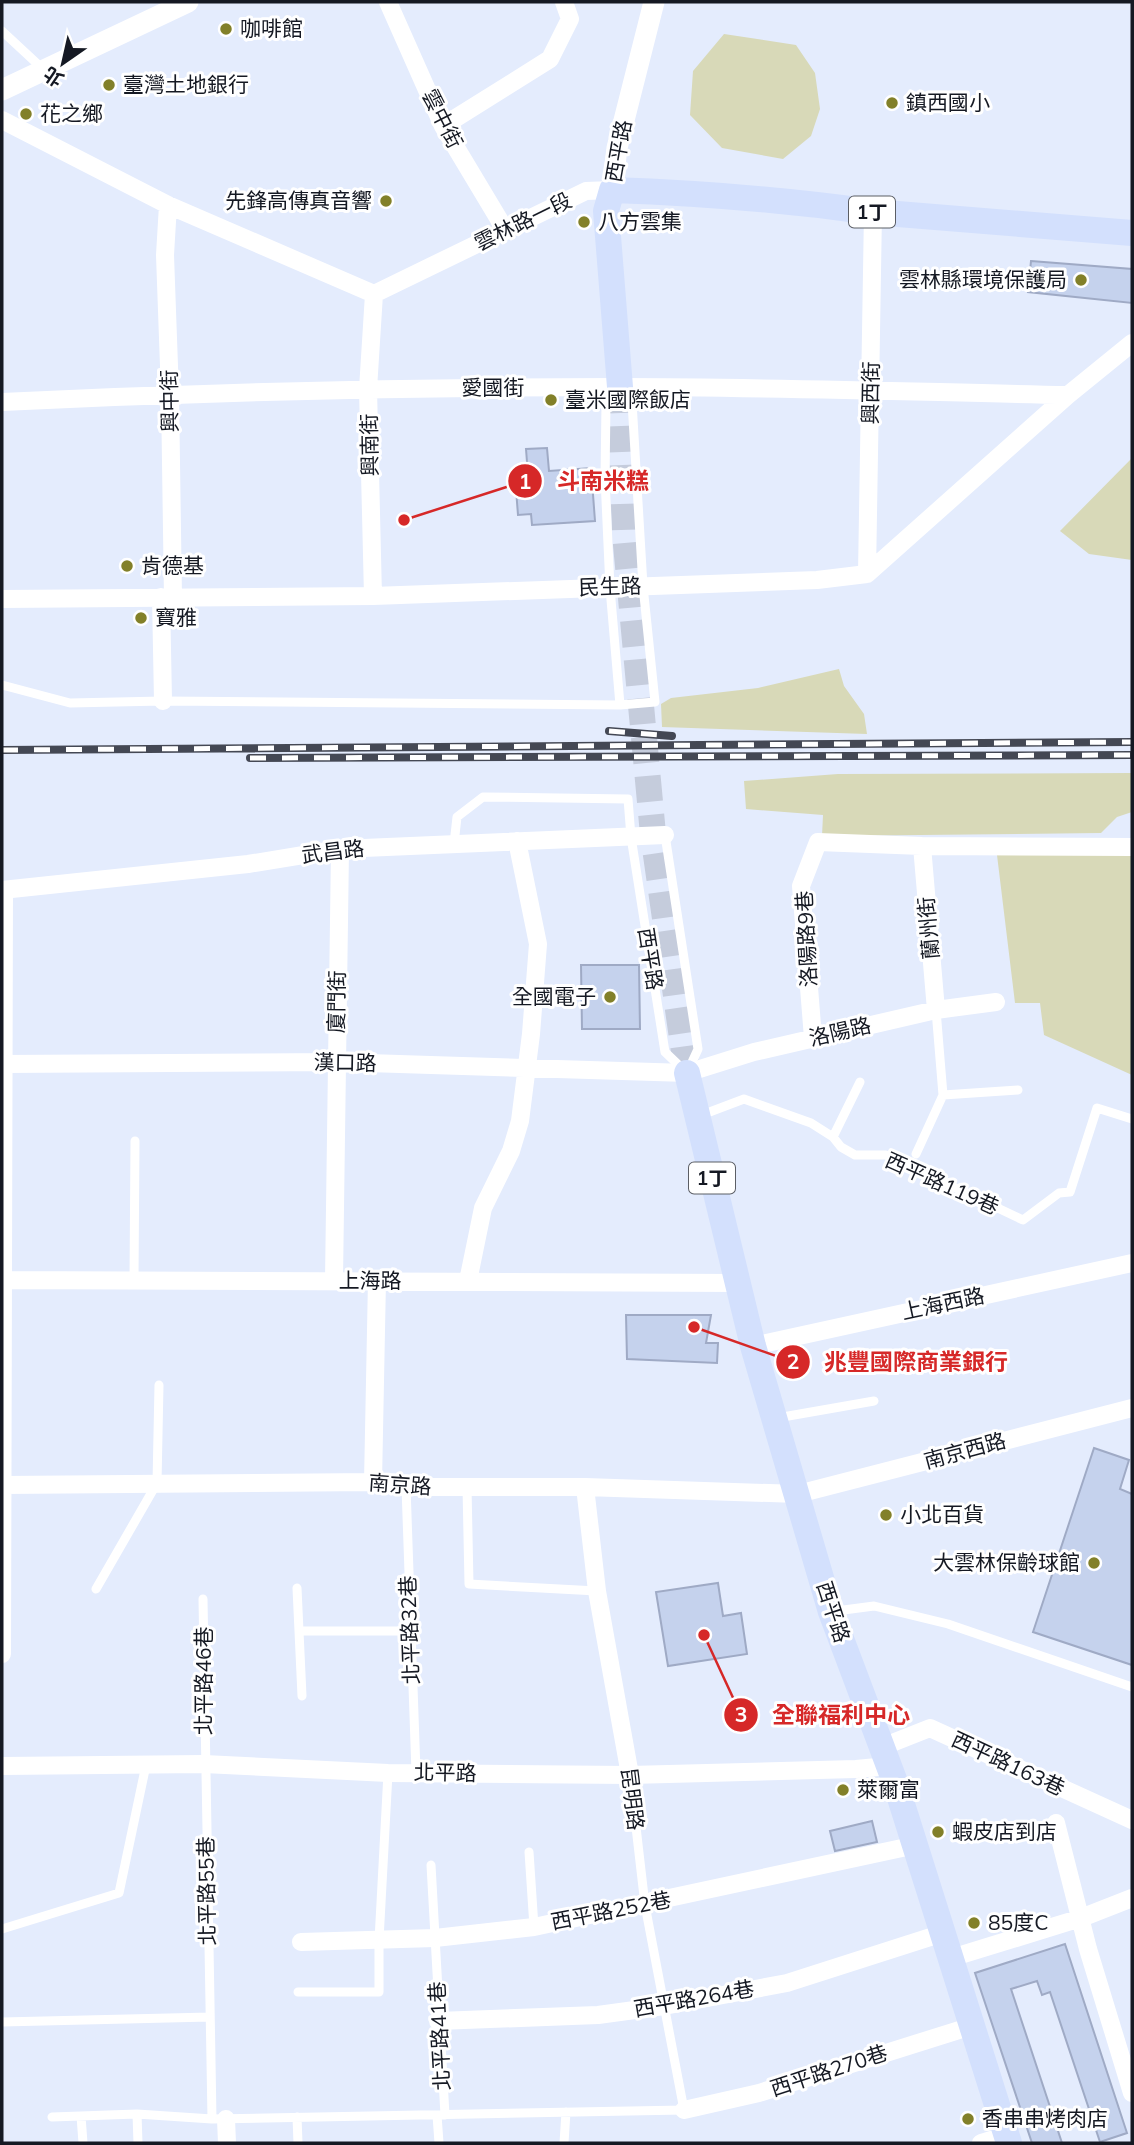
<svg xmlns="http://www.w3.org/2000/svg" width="1134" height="2145" viewBox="0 0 1134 2145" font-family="Mulish,'Noto Sans TC',sans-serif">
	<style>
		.green { fill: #d8d9b8 }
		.building { fill: #c5d2ed; stroke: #9faac5; stroke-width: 2 }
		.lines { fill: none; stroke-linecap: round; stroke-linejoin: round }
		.primary-tunnel { stroke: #c5ccdc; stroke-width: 26; stroke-dasharray: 26 13; stroke-linecap: butt }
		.service { stroke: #fff; stroke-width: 9 }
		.minor { stroke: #fff; stroke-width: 18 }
		.tertiary { stroke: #fff; stroke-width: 21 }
		.primary { stroke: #d3e0fd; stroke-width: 26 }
		.rail-casing { stroke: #444854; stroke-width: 8 }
		.rail { stroke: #fff; stroke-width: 5; stroke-dasharray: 16; stroke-linecap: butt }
		.poi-dot { fill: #828029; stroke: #fff; stroke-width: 2.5 }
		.labels { text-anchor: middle; stroke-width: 6; stroke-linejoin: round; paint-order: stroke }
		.shield { fill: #fff; stroke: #5b5e65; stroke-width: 2 }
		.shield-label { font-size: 19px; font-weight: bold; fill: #151923 }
		.poi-label { font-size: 21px; fill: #151923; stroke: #fff; text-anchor: start }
		.street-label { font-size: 21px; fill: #151923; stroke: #fff }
		.leader { fill: none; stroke: #d62828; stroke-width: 2.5 }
		.callout-dot { fill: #d62828; stroke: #fff; stroke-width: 2.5 }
		.mark-label { font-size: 21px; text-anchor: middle; font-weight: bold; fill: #fff }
		.callout-label { font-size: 23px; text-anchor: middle; font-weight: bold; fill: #d62828; stroke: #fff; stroke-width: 6; stroke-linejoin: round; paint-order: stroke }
	</style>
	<rect width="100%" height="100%" fill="#e4ecfd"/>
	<path class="green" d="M 724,34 L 796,45 L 815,73 L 820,109 L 811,136 L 783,159 L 722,148 L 690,115 L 693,71 Z
		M 1132,458 L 1132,560 L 1089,554 L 1060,531 Z
		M 839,669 L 844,686 L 864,714 L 867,734 L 662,727 L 661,704 L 671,698 L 758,688 Z
		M 1132,773 L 1132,812 L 1117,817 L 1101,833 L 822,836 L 823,815 L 746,809 L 744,781 L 838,774 Z
		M 997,855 L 1132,855 L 1132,1075 L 1044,1035 L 1040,1003 L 1015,1003 Z"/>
	<path class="building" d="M 1031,261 L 1132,269 L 1132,303 L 1028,292 Z
		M 547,448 L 549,471 L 591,468 L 595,521 L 532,525 L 531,514 L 518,515 L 515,476 L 528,475 L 526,449 Z
		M 581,965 L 639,965 L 640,1029 L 582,1029 Z
		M 626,1315 L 711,1315 L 706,1343 L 718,1343 L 717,1363 L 627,1359 Z
		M 1094,1448 L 1129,1460 L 1120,1489 L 1132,1494 L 1132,1665 L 1033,1632 Z
		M 718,1583 L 723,1616 L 741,1613 L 747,1654 L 668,1666 L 656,1592 Z
		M 872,1821 L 877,1842 L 835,1851 L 830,1831 Z
		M 1065,1944 L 1127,2133 L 1100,2142 L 1050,1992 L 1042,1995 L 1037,1981 L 1011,1989 L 1062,2143 L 1032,2143 L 975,1973 Z"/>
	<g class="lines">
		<path class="primary-tunnel" d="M 620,387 L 625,534 L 653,834 L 687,1073"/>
		<path class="service" d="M 2,31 L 44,70
			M 2,685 L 70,703 L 163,701 L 620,705 L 655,702 L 643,586 L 632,402 L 620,387 L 606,404 L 605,478 L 610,588 L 620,705
			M 454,844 L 457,817 L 483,797 L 628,799 L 631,837 L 665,1052 L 687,1073 L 698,1049 L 665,835
			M 943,1095 L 1018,1090
			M 699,1116 L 744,1099 L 811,1123 L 833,1137 L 841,1147 L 855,1155 L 886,1155 L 1023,1220 L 1059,1193 L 1070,1192 L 1097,1108 L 1132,1119
			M 833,1137 L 860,1082
			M 916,1154 L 943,1095 L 936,1010
			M 134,1280 L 135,1141
			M 777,1418 L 874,1401
			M 406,1487 L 416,1772
			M 467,1487 L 469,1584 L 597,1591
			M 297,1588 L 302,1696
			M 96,1589 L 157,1483 L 159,1385
			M 203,1599 L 212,2119
			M 836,1611 L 874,1606 L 948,1624 L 1132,1687
			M 300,1631 L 410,1631
			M 529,1852 L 534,1927
			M 431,1865 L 445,2115
			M 2,1929 L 119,1893 L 146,1765
			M 298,1992 L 379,1992 L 379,1940 L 388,1773
			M 2,2022 L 210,2017
			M 437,2115 L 439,2143
			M 81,2116 L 83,2143
			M 52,2117 L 137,2114
			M 297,2117 L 298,2143
			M 138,2143 L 137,2114 L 212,2119 L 684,2110 L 645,1905 L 630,1775
			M 564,2143 L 566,2112"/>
		<path class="minor" d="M 388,2 L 443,126 L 506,231
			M 2,120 L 168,205 L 374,294 L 586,191 L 612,190
			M 443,126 L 550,59 L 570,19 L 564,2
			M 168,205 L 165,255 L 170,394 L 173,598
			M 2,402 C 207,392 412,387 618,387 C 768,387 918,392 1068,395
			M 867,574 L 873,212
			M 373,596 L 368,389 L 374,294
			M 161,597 L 163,701
			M 2,599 L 373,596 L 817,580 L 867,574 L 1068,395 L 1132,343
			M 922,846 L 936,1010
			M 2,890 L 248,864 L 340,849 L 665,835
			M 813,1038 L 801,886 L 818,842 L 922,846 L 1132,847
			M 2,1064 L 336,1062 L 687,1073 L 754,1052 L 936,1010 L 996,1002
			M 2,1280 L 738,1283
			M 334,1280 L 340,849
			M 468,1281 L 483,1208 L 511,1151 L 520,1121 L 531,1034 L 538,944 L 517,841
			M 753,1346 L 1132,1263
			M 373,1482 L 377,1280
			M 2,1485 L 373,1482 L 406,1487 L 585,1487 L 798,1494 L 1132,1408
			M 585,1487 L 597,1591 L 630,1775
			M 2,1654 L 4,890
			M 882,1747 L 930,1728 L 1132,1820
			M 2,1766 L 204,1764 L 388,1773 L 630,1775 L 856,1769 L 888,1766
			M 1056,1823 L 1088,1949 L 1132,2093
			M 301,1942 L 435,1938 L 534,1927 L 916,1845
			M 951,1958 L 1081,1918 L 1132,1898
			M 438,2021 L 598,2015 L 664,2006 L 787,1983 L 943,1933
			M 684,2110 L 759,2093 L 972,2026
			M 226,2119 L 227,2143
			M 981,2143 L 1007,2135"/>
		<path class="tertiary" d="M 2,90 L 188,2
			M 612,190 L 617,148 L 654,2"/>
		<path class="primary" d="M 620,387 L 606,211 L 612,190 C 699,193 787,200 873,212 L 1132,233
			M 687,1073 L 753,1346 L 831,1612 L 895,1782 L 1009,2143"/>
		<defs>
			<path id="rail" d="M 609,731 L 672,736
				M 2,750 L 1132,742
				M 250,758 L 1132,755"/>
		</defs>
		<use href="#rail" class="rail-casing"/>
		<use href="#rail" class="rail"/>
	</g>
	<g class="poi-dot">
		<circle cx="226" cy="29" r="7"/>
		<circle cx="109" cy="85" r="7"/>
		<circle cx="892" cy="103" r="7"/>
		<circle cx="26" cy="114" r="7"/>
		<circle cx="386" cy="201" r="7"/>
		<circle cx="584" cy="222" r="7"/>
		<circle cx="1081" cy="280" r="7"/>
		<circle cx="551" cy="400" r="7"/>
		<circle cx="127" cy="566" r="7"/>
		<circle cx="141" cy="618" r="7"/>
		<circle cx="610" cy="997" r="7"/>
		<circle cx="886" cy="1515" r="7"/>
		<circle cx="1094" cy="1563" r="7"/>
		<circle cx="843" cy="1790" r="7"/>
		<circle cx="938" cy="1832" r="7"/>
		<circle cx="974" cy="1923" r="7"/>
		<circle cx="968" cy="2119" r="7"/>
	</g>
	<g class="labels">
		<g class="shield">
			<rect x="849" y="196.5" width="46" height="31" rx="5"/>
			<rect x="689" y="1162.5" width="46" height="31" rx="5"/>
		</g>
		<g class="shield-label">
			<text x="872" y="219">1丁</text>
			<text x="712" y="1185">1丁</text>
		</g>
		<g class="poi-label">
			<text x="240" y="36">咖啡館</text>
			<text x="123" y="92">臺灣土地銀行</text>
			<text x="906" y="110">鎮西國小</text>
			<text x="40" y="121">花之鄉</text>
			<text x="372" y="208" text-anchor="end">先鋒高傳真音響</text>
			<text x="598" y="229">八方雲集</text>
			<text x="1067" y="287" text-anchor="end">雲林縣環境保護局</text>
			<text x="565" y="407">臺米國際飯店</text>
			<text x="141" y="573">肯德基</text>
			<text x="155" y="625">寶雅</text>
			<text x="596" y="1004" text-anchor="end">全國電子</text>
			<text x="900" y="1522">小北百貨</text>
			<text x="1080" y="1570" text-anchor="end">大雲林保齡球館</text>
			<text x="857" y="1797">萊爾富</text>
			<text x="952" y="1839">蝦皮店到店</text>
			<text x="988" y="1930">85度C</text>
			<text x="982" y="2126">香串串烤肉店</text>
		</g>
		<g class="street-label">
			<text transform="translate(442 119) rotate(63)" y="7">雲中街</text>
			<text transform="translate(619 151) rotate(-80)" y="7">西平路</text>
			<text transform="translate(523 222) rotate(-26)" y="7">雲林路一段</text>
			<text x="493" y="395">愛國街</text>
			<text transform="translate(871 393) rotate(-89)" y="7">興西街</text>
			<text transform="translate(170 401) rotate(-91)" y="7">興中街</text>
			<text transform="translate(370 445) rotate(-91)" y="7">興南街</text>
			<text transform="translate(610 587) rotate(-2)" y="7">民生路</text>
			<text transform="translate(333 852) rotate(-7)" y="7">武昌路</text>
			<text transform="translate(929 928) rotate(-95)" y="7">蘭州街</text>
			<text transform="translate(807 939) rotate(-93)" y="7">洛陽路9巷</text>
			<text transform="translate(650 959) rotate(81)" y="7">西平路</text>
			<text transform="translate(337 1002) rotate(-89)" y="7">廈門街</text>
			<text transform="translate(840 1032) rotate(-13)" y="7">洛陽路</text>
			<text transform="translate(345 1063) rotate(1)" y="7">漢口路</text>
			<text transform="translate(942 1184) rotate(24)" y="7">西平路119巷</text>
			<text x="370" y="1288">上海路</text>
			<text transform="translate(943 1304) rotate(-12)" y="7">上海西路</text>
			<text transform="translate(965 1451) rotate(-15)" y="7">南京西路</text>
			<text transform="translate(400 1485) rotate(4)" y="7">南京路</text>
			<text transform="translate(833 1612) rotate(72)" y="7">西平路</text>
			<text transform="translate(410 1630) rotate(-92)" y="7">北平路32巷</text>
			<text transform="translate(204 1681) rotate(-90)" y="7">北平路46巷</text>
			<text transform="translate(1008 1764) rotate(25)" y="7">西平路163巷</text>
			<text transform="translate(445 1773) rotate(1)" y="7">北平路</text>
			<text transform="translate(632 1799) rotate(83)" y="7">昆明路</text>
			<text transform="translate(207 1891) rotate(-91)" y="7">北平路55巷</text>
			<text transform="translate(611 1911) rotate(-11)" y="7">西平路252巷</text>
			<text transform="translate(694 1999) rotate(-10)" y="7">西平路264巷</text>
			<text transform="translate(440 2036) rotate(-93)" y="7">北平路41巷</text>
			<text transform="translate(829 2071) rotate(-18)" y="7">西平路270巷</text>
		</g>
	</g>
	<path class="leader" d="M404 520L525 481M694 1327L793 1362M704 1635L741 1715"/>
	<g class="callout-dot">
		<circle cx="404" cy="520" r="7"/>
		<circle cx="694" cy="1327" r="7"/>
		<circle cx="704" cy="1635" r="7"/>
		<circle cx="525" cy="481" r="18"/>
		<circle cx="793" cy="1362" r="18"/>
		<circle cx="741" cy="1715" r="18"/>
	</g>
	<g class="mark-label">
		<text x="525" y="489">1</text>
		<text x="793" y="1369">2</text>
		<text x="741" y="1722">3</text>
	</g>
	<g class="callout-label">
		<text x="603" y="489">斗南米糕</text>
		<text x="916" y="1370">兆豐國際商業銀行</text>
		<text x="841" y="1723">全聯福利中心</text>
	</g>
	<rect width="1134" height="2145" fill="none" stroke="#151923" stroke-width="7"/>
	<g transform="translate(63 63) rotate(214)" stroke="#ffffff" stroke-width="5" paint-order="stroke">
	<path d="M0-5L12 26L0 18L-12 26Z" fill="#151923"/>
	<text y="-10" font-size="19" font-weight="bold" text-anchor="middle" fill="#151923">北</text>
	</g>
</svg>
